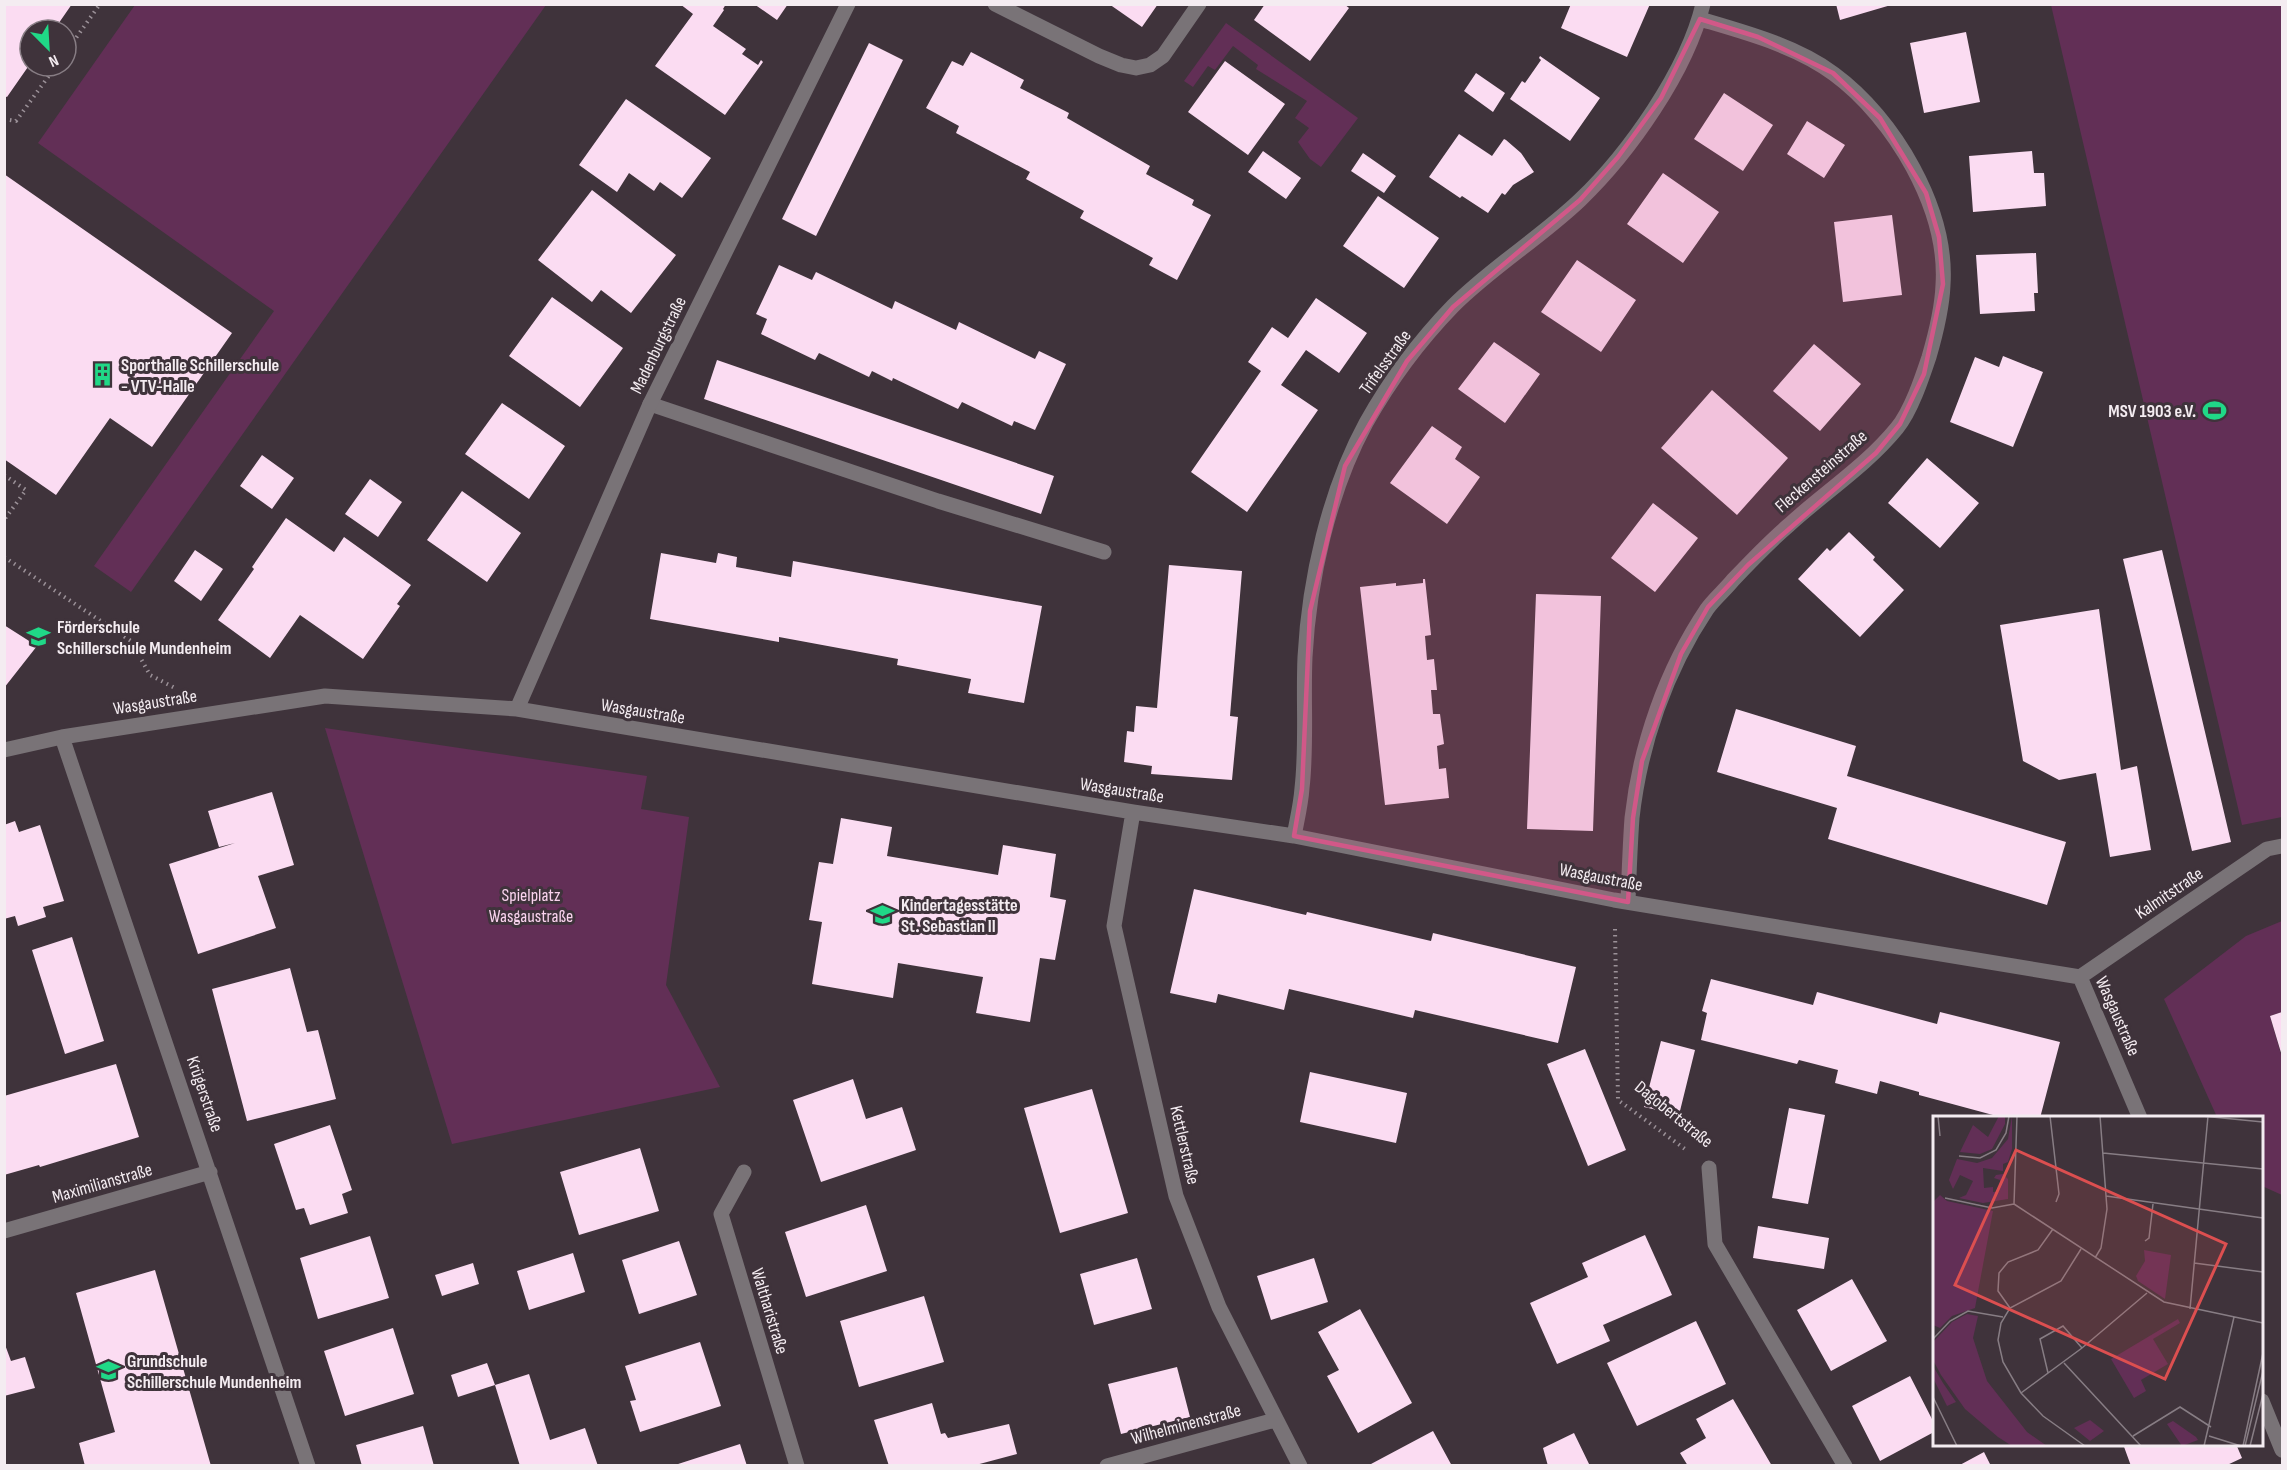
<svg xmlns="http://www.w3.org/2000/svg" width="2287" height="1470" viewBox="0 0 2287 1470" font-family="'Sofia Sans Condensed',sans-serif">
	<style>
		.green { fill: #622f56 }
		.building { fill: #fbdcf2 }
		.lines { fill: none; stroke-linecap: round; stroke-linejoin: round }
		.path { stroke: #9b9198; stroke-width: 4; stroke-dasharray: 1.5 4.5; stroke-linecap: butt }
		.lane { stroke: #797377; stroke-width: 15 }
		.street { stroke: #797377; stroke-width: 15 }
		.marked { fill: #d15888; fill-opacity: 0.2; stroke: #d15888; stroke-width: 4.5; stroke-linejoin: round }
		.labels { text-anchor: middle; stroke-width: 6; stroke-linejoin: round; paint-order: stroke }
		.street-label { font-size: 18px; fill: #f4ecf1; stroke: #3f333b }
		.poi-label { font-size: 18px; font-weight: bold; fill: #f4ecf1; stroke: #3f333b; text-anchor: start }
		.park-label { font-size: 18px; fill: #fad3ee; stroke: #3f333b }
		.inset-road { fill: none; stroke: #877d84; stroke-width: 1.5 }
		.view { fill: #dc4f50; fill-opacity: 0.15; stroke: #dc4f50; stroke-width: 3 }
		.inset-edge { fill: none; stroke: #f4ecf1; stroke-width: 3 }
	</style>
	<rect width="100%" height="100%" fill="#3f333b"/>
	<path class="green" d="M 135,5 L 546,5 L 131,592 L 94,566 L 274,311 L 38,143 Z
		M 2051,5 L 2282,5 L 2282,817 L 2242,825 Z
		M 1226,23 L 1358,118 L 1321,167 L 1310,159 L 1298,142 L 1309,128 L 1295,118 L 1307,101 L 1256,69 L 1258,65 L 1233,46 L 1215,70 L 1208,66 L 1193,87 L 1184,81 Z
		M 325,728 L 647,776 L 641,809 L 689,817 L 666,985 L 720,1087 L 452,1144 Z
		M 2282,921 L 2282,1012 L 2270,1016 L 2282,1058 L 2282,1195 L 2262,1186 L 2262,1118 L 2217,1117 L 2164,999 L 2246,936 Z"/>
	<path class="building" d="M 4,4 L 72,4 L 54,30 L 30,30 L 30,64 L 7,97 L 4,96 Z
		M 680,4 L 726,4 L 723,9 L 724,10 L 713,26 L 746,49 L 742,54 L 758,65 L 761,60 L 763,62 L 725,115 L 655,66 L 693,14 Z
		M 754,4 L 788,4 L 777,20 Z
		M 1109,4 L 1158,4 L 1142,27 Z
		M 1265,4 L 1344,4 L 1349,8 L 1310,61 L 1254,20 Z
		M 1571,4 L 1650,4 L 1627,57 L 1561,28 Z
		M 1836,4 L 1891,4 L 1891,5 L 1840,20 Z
		M 1966,32 L 1980,102 L 1924,113 L 1910,43 Z
		M 869,43 L 903,60 L 816,236 L 782,219 Z
		M 971,52 L 1024,80 L 1020,88 L 1069,113 L 1067,118 L 1150,166 L 1146,174 L 1194,200 L 1192,205 L 1211,215 L 1177,280 L 1149,265 L 1153,258 L 1080,218 L 1084,211 L 1026,179 L 1030,172 L 956,133 L 959,126 L 926,108 L 952,61 L 963,66 Z
		M 1540,56 L 1600,98 L 1570,141 L 1510,99 L 1522,81 L 1525,83 L 1541,60 L 1539,58 Z
		M 1225,61 L 1285,104 L 1248,155 L 1188,112 Z
		M 1476,73 L 1505,93 L 1493,112 L 1464,91 Z
		M 1724,93 L 1773,125 L 1743,171 L 1694,139 Z
		M 626,99 L 711,158 L 682,198 L 660,182 L 654,191 L 629,173 L 617,192 L 579,165 Z
		M 1807,121 L 1845,145 L 1824,178 L 1787,154 Z
		M 1459,134 L 1492,156 L 1504,139 L 1506,140 L 1521,153 L 1534,172 L 1513,185 L 1505,195 L 1502,193 L 1488,213 L 1462,196 L 1460,198 L 1429,177 Z
		M 1263,151 L 1301,178 L 1286,199 L 1248,172 Z
		M 2032,151 L 2034,173 L 2044,173 L 2046,206 L 1973,212 L 1969,156 Z
		M 1363,153 L 1396,176 L 1384,193 L 1351,171 Z
		M 1663,173 L 1719,212 L 1683,263 L 1627,224 Z
		M 4,174 L 232,333 L 152,447 L 110,418 L 56,495 L 4,459 Z
		M 592,190 L 676,255 L 631,313 L 601,290 L 592,302 L 538,260 Z
		M 1378,196 L 1439,238 L 1404,288 L 1343,246 Z
		M 1892,215 L 1902,295 L 1843,302 L 1834,222 Z
		M 2036,253 L 2038,293 L 2034,293 L 2035,311 L 1980,314 L 1976,255 Z
		M 1577,260 L 1636,300 L 1601,352 L 1541,312 Z
		M 779,265 L 812,280 L 816,272 L 892,309 L 895,301 L 956,330 L 959,322 L 1035,359 L 1039,351 L 1066,364 L 1035,430 L 1014,421 L 1012,426 L 962,402 L 958,409 L 893,378 L 892,381 L 872,371 L 869,377 L 819,353 L 815,360 L 761,334 L 767,319 L 756,314 Z
		M 552,297 L 623,348 L 580,407 L 509,356 Z
		M 1316,298 L 1367,333 L 1339,373 L 1306,350 L 1281,385 L 1318,410 L 1247,512 L 1191,472 L 1261,371 L 1248,362 L 1272,327 L 1288,338 Z
		M 1494,342 L 1540,374 L 1505,423 L 1458,389 Z
		M 1814,344 L 1861,384 L 1820,431 L 1773,391 Z
		M 2003,356 L 2043,372 L 2013,447 L 1950,422 L 1975,357 L 1999,367 Z
		M 717,360 L 1054,476 L 1041,514 L 704,399 Z
		M 1712,390 L 1788,458 L 1737,515 L 1661,448 Z
		M 502,403 L 565,446 L 529,499 L 465,454 Z
		M 1432,426 L 1462,447 L 1455,459 L 1480,477 L 1447,524 L 1390,483 Z
		M 262,455 L 294,478 L 272,509 L 240,486 Z
		M 1927,458 L 1979,503 L 1940,548 L 1888,503 Z
		M 370,479 L 402,502 L 378,537 L 345,514 Z
		M 462,491 L 521,533 L 487,582 L 427,540 Z
		M 1653,503 L 1698,538 L 1655,592 L 1611,558 Z
		M 286,518 L 334,552 L 344,537 L 411,585 L 397,604 L 400,606 L 363,659 L 300,615 L 270,658 L 218,620 L 254,569 L 252,567 Z
		M 1849,532 L 1875,557 L 1873,560 L 1904,590 L 1860,637 L 1798,579 L 1827,548 L 1830,551 Z
		M 195,550 L 223,569 L 201,601 L 174,581 Z
		M 2162,550 L 2231,842 L 2192,851 L 2123,559 Z
		M 661,553 L 716,563 L 718,553 L 737,557 L 736,567 L 791,577 L 793,561 L 1042,606 L 1024,703 L 968,693 L 971,679 L 897,665 L 898,659 L 779,637 L 779,642 L 650,619 Z
		M 1169,565 L 1242,571 L 1230,716 L 1238,717 L 1232,780 L 1151,774 L 1152,766 L 1124,762 L 1127,731 L 1134,732 L 1136,706 L 1157,708 Z
		M 1423,579 L 1425,579 L 1431,635 L 1425,636 L 1427,660 L 1434,659 L 1437,690 L 1431,690 L 1433,714 L 1440,714 L 1444,744 L 1437,746 L 1439,769 L 1446,768 L 1449,798 L 1385,805 L 1360,587 L 1396,583 L 1396,586 L 1423,583 Z
		M 1536,594 L 1601,596 L 1593,831 L 1527,829 Z
		M 2099,609 L 2121,770 L 2137,766 L 2151,850 L 2110,857 L 2096,773 L 2059,780 L 2023,761 L 2000,625 Z
		M 4,625 L 37,646 L 4,688 Z
		M 1736,709 L 1856,746 L 1847,776 L 2066,842 L 2047,905 L 1828,839 L 1837,808 L 1717,772 Z
		M 272,792 L 294,865 L 258,876 L 276,928 L 198,954 L 169,864 L 235,843 L 219,847 L 208,811 Z
		M 841,818 L 892,827 L 887,856 L 998,875 L 1003,845 L 1056,854 L 1050,897 L 1066,900 L 1055,960 L 1040,958 L 1030,1022 L 976,1013 L 983,977 L 898,963 L 893,998 L 812,984 L 822,922 L 809,920 L 819,862 L 833,864 Z
		M 15,821 L 19,832 L 40,825 L 64,901 L 43,907 L 46,917 L 18,926 L 15,916 L 4,919 L 4,825 Z
		M 1194,889 L 1306,915 L 1307,912 L 1431,941 L 1433,933 L 1576,967 L 1558,1043 L 1415,1010 L 1413,1018 L 1289,989 L 1284,1010 L 1218,994 L 1216,1003 L 1170,993 Z
		M 72,937 L 104,1041 L 65,1054 L 32,950 Z
		M 290,968 L 307,1032 L 318,1030 L 336,1099 L 247,1121 L 212,989 Z
		M 1711,979 L 1813,1005 L 1817,992 L 1937,1024 L 1940,1012 L 2060,1042 L 2040,1118 L 2004,1118 L 1919,1095 L 1919,1092 L 1880,1081 L 1877,1094 L 1835,1083 L 1838,1070 L 1799,1060 L 1797,1064 L 1701,1040 L 1707,1013 L 1702,1011 Z
		M 2282,1012 L 2282,1056 L 2270,1016 Z
		M 1661,1041 L 1695,1050 L 1679,1115 L 1644,1107 Z
		M 1585,1049 L 1626,1150 L 1588,1166 L 1547,1064 Z
		M 116,1064 L 139,1137 L 40,1167 L 39,1165 L 4,1175 L 4,1096 Z
		M 1310,1072 L 1407,1093 L 1396,1143 L 1300,1122 Z
		M 853,1079 L 866,1119 L 902,1107 L 916,1150 L 821,1182 L 793,1100 Z
		M 1092,1089 L 1128,1213 L 1060,1233 L 1024,1108 Z
		M 1789,1108 L 1825,1115 L 1808,1204 L 1772,1198 Z
		M 330,1125 L 352,1190 L 342,1194 L 348,1213 L 310,1225 L 304,1208 L 296,1210 L 274,1144 Z
		M 640,1148 L 659,1211 L 579,1235 L 560,1172 Z
		M 866,1205 L 887,1271 L 806,1297 L 785,1232 Z
		M 1758,1226 L 1829,1238 L 1824,1269 L 1753,1258 Z
		M 1645,1235 L 1672,1295 L 1603,1325 L 1610,1341 L 1557,1364 L 1530,1303 L 1588,1277 L 1582,1263 Z
		M 370,1236 L 389,1298 L 318,1319 L 300,1258 Z
		M 679,1241 L 697,1295 L 639,1314 L 622,1260 Z
		M 573,1253 L 585,1292 L 529,1310 L 517,1271 Z
		M 1137,1258 L 1152,1309 L 1094,1325 L 1080,1274 Z
		M 1314,1258 L 1328,1302 L 1271,1320 L 1257,1276 Z
		M 473,1263 L 479,1284 L 442,1296 L 435,1275 Z
		M 155,1270 L 211,1466 L 85,1466 L 79,1443 L 115,1432 L 76,1293 Z
		M 1852,1279 L 1887,1341 L 1831,1371 L 1797,1310 Z
		M 924,1296 L 944,1362 L 859,1387 L 840,1321 Z
		M 1360,1309 L 1412,1403 L 1358,1433 L 1327,1376 L 1339,1370 L 1318,1332 Z
		M 1696,1321 L 1726,1384 L 1637,1426 L 1607,1363 Z
		M 393,1328 L 414,1394 L 345,1416 L 324,1351 Z
		M 4,1342 L 11,1361 L 25,1357 L 35,1388 L 4,1396 Z
		M 700,1342 L 721,1406 L 640,1432 L 630,1401 L 636,1400 L 625,1366 Z
		M 487,1363 L 495,1385 L 458,1397 L 451,1375 Z
		M 1177,1367 L 1190,1417 L 1121,1434 L 1108,1384 Z
		M 529,1374 L 550,1440 L 585,1428 L 598,1466 L 520,1466 L 495,1385 Z
		M 1910,1376 L 1934,1423 L 1934,1432 L 1880,1461 L 1852,1406 Z
		M 1733,1399 L 1772,1466 L 1688,1466 L 1680,1453 L 1706,1438 L 1696,1419 Z
		M 932,1403 L 941,1434 L 945,1433 L 948,1438 L 1009,1424 L 1017,1454 L 972,1466 L 889,1466 L 874,1420 Z
		M 423,1426 L 434,1466 L 362,1466 L 356,1445 Z
		M 1433,1431 L 1452,1466 L 1372,1466 L 1371,1464 Z
		M 1574,1433 L 1590,1466 L 1548,1466 L 1543,1448 Z
		M 740,1444 L 747,1466 L 675,1466 L 675,1465 Z
		M 2123,1444 L 2236,1444 L 2242,1458 L 2225,1466 L 2131,1466 Z
		M 1984,1452 L 1991,1466 L 1958,1466 Z"/>
	<g class="lines">
		<path class="path" d="M 66,52 L 100,4
			M 4,119 L 16,121 L 56,66
			M 4,475 L 26,490 L 4,520
			M 4,557 L 131,641 L 150,675 L 175,688
			M 1615,929 L 1618,1100 L 1685,1149"/>
		<path class="lane" d="M 650,404 L 938,501 L 1104,552"/>
		<path class="street" d="M 995,4 L 1099,56 L 1121,65 L 1136,68 L 1150,65 L 1163,56 L 1199,4
			M 517,709 L 650,404 L 848,4
			M 62,737 L 308,1466
			M 4,750 L 62,737 L 325,696 L 517,709 L 1133,812 L 1294,836 L 1614,900 L 2080,977
			M 1133,812 L 1114,926 L 1176,1196 L 1219,1307 L 1300,1466
			M 1294,836 C 1297,820 1301,804 1302,788 C 1307,745 1303,701 1305,657 C 1309,580 1329,491 1366,423 C 1389,382 1420,340 1453,306 C 1492,267 1540,238 1580,200 C 1629,153 1687,71 1703,4
			M 1628,902 C 1629,874 1630,846 1632,818 C 1640,745 1666,670 1707,609 C 1714,599 1725,590 1733,580 C 1751,561 1769,542 1789,525 C 1825,492 1866,466 1897,428 C 1911,411 1922,378 1929,357 C 1936,333 1942,310 1943,285 C 1948,209 1894,118 1834,74 C 1797,46 1744,32 1700,19
			M 2080,977 L 2267,849 L 2282,846
			M 2080,977 L 2140,1118
			M 1709,1168 L 1715,1244 L 1845,1466
			M 744,1172 L 721,1214 L 797,1466
			M 4,1231 L 210,1172
			M 2262,1401 L 2282,1450
			M 1107,1466 L 1275,1420"/>
	</g>
	<path class="marked" d="M 1700,19 L 1758,37 L 1833,73 L 1880,118 L 1926,193 L 1939,237 L 1943,284 L 1924,374 L 1900,424 L 1876,453 L 1748,565 L 1708,607 L 1681,654 L 1642,761 L 1633,818 L 1628,902 L 1294,836 L 1302,789 L 1310,611 L 1345,466 L 1407,361 L 1453,307 L 1580,200 L 1618,157 L 1661,98 Z"/>
	<defs>
		<symbol id="building-bare" viewBox="-9 -9 18 18"><path d="M-4-6H4V6H1V3H-1V6H-4ZM-2.5-4.3h1.7v1.8h-1.7ZM.8-4.3h1.7v1.8H.8ZM-2.5-1h1.7V.8h-1.7ZM.8-1h1.7V.8H.8Z" fill="#20d887" stroke="#3f333b" stroke-width="2.5" paint-order="stroke"/></symbol>
		<symbol id="stadium-bare" viewBox="-9 -9 18 18"><path d="M0-5a6.5 5 0 1 0 0 10a6.5 5 0 1 0 0-10ZM-3.5-1.8h7v3.6h-7Z" fill="#20d887" stroke="#3f333b" stroke-width="2.5" paint-order="stroke"/></symbol>
		<symbol id="school-bare" viewBox="-9 -9 18 18"><path d="M0-5L7-2L0 1L-7-2ZM-4 1L0 2.5L4 1V4Q0 6-4 4Z" fill="#20d887" stroke="#3f333b" stroke-width="2.5" paint-order="stroke"/></symbol>
	</defs>
	<g fill-rule="evenodd">
		<use href="#building-bare" x="86" y="358" width="33" height="33"/>
		<use href="#stadium-bare" x="2198" y="394" width="33" height="33"/>
		<use href="#school-bare" x="22" y="620" width="33" height="33"/>
		<use href="#school-bare" x="866" y="898" width="33" height="33"/>
		<use href="#school-bare" x="92" y="1354" width="33" height="33"/>
	</g>
	<g class="labels">
		<g class="street-label">
			<text transform="translate(658 345) rotate(-64)" y="6">Madenburgstraße</text>
			<text transform="translate(1385 362) rotate(-54)" y="6">Trifelsstraße</text>
			<text transform="translate(1821 471) rotate(-41)" y="6">Fleckensteinstraße</text>
			<text transform="translate(155 702) rotate(-9)" y="6">Wasgaustraße</text>
			<text transform="translate(643 711) rotate(9)" y="6">Wasgaustraße</text>
			<text transform="translate(1122 790) rotate(9)" y="6">Wasgaustraße</text>
			<text transform="translate(1601 877) rotate(11)" y="6">Wasgaustraße</text>
			<text transform="translate(2169 893) rotate(-34)" y="6">Kalmitstraße</text>
			<text transform="translate(2118 1016) rotate(66)" y="6">Wasgaustraße</text>
			<text transform="translate(205 1094) rotate(71)" y="6">Krügerstraße</text>
			<text transform="translate(1674 1114) rotate(39)" y="6">Dagobertstraße</text>
			<text transform="translate(1185 1145) rotate(77)" y="6">Kettlerstraße</text>
			<text transform="translate(102 1183) rotate(-16)" y="6">Maximilianstraße</text>
			<text transform="translate(770 1311) rotate(73)" y="6">Waltharistraße</text>
			<text transform="translate(1186 1424) rotate(-15)" y="6">Wilhelminenstraße</text>
		</g>
		<g class="poi-label">
			<text x="121" y="371">Sporthalle Schillerschule<tspan x="121" dy="21">- VTV-Halle</tspan></text>
			<text x="2196" y="417" text-anchor="end">MSV 1903 e.V.</text>
			<text x="57" y="633">Förderschule<tspan x="57" dy="21">Schillerschule Mundenheim</tspan></text>
			<text x="901" y="911">Kindertagesstätte<tspan x="901" dy="21">St. Sebastian II</tspan></text>
			<text x="127" y="1367">Grundschule<tspan x="127" dy="21">Schillerschule Mundenheim</tspan></text>
		</g>
		<g class="park-label">
			<text x="531" y="901">Spielplatz<tspan x="531" dy="21">Wasgaustraße</tspan></text>
		</g>
	</g>
	<g transform="translate(1933 1116)">
		<rect width="330" height="330" fill="#3f333b"/>
		<path d="M 66,0 L 72,0 L 72,8 L 59,33 L 47,38 L 27,36 L 40,9 L 55,21 ZM 79,0 L 79,33 L 75,46 L 70,48 L 70,55 L 50,52 L 51,72 L 60,71 L 60,76 L 66,76 L 67,64 L 61,62 L 63,59 L 70,58 L 75,63 L 75,83 L 50,87 L 26,82 L 33,79 L 40,65 L 27,59 L 20,73 L 16,64 L 24,43 L 44,47 L 59,42 L 75,23 ZM 7,79 L 14,85 L 60,95 L 42,192 L 19,200 L 7,212 L 0,209 L 0,86 ZM 211,134 L 238,139 L 232,183 L 205,165 L 203,160 L 212,145 ZM 34,198 L 45,200 L 40,222 L 54,265 L 94,316 L 114,330 L 79,330 L 65,321 L 32,293 L 8,259 L 0,244 L 0,226 L 19,206 ZM 245,203 L 247,207 L 220,223 L 235,248 L 208,264 L 213,275 L 201,282 L 178,243 ZM 0,250 L 10,267 L 23,286 L 14,290 L 0,262 ZM 157,304 L 171,315 L 157,325 L 141,312 ZM 240,305 L 263,321 L 265,324 L 249,330 L 234,308 Z" fill="#622f56"/>
		<path class="inset-road" d="M 5,0 L 7,20M 117,0 L 126,78 L 123,86M 269,0 L 330,6M 170,37 L 330,53M 26,40 L 47,42 L 63,34 L 73,17 L 76,0M 173,80 L 330,102M 12,82 L 59,92 L 81,88M 81,88 L 231,186 L 330,207M 81,88 L 84,0M 212,125 L 216,122 L 220,88M 148,133 L 128,165 L 77,192 L 68,207 L 65,224 L 70,246 L 88,277 L 110,300 L 152,330M 162,142 L 168,132 L 174,93 L 167,0M 261,147 L 330,156M 77,192 L 65,175 L 66,157 L 75,146 L 105,134 L 120,113M 257,193 L 275,0M 0,223 L 17,205 L 35,195 L 70,201M 131,247 L 208,330M 115,257 L 107,223 L 130,210 L 149,232M 88,277 L 149,232 L 214,177M 0,281 L 24,330M 200,320 L 247,291 L 278,311M 276,320 L 308,330M 271,330 L 301,201M 310,330 L 330,237M 312,330 L 330,255M 317,330 L 330,278"/>
		<path class="view" d="M 83,34 L 293,128 L 232,263 L 22,169 Z"/>
		<rect width="330" height="330" class="inset-edge"/>
	</g>
	<rect width="2287" height="1470" fill="none" stroke="#f4ecf1" stroke-width="12"/>
	<g transform="translate(48 48) rotate(156)"><circle r="28" fill="#3f333b" stroke="#877d84" stroke-width="1.5"/>
	<path d="M0-4.5L10 22L0 15L-10 22Z" fill="#20d887"/>
	<text y="-9" font-size="16" font-weight="bold" text-anchor="middle" fill="#f4ecf1">N</text>
	</g>
</svg>
